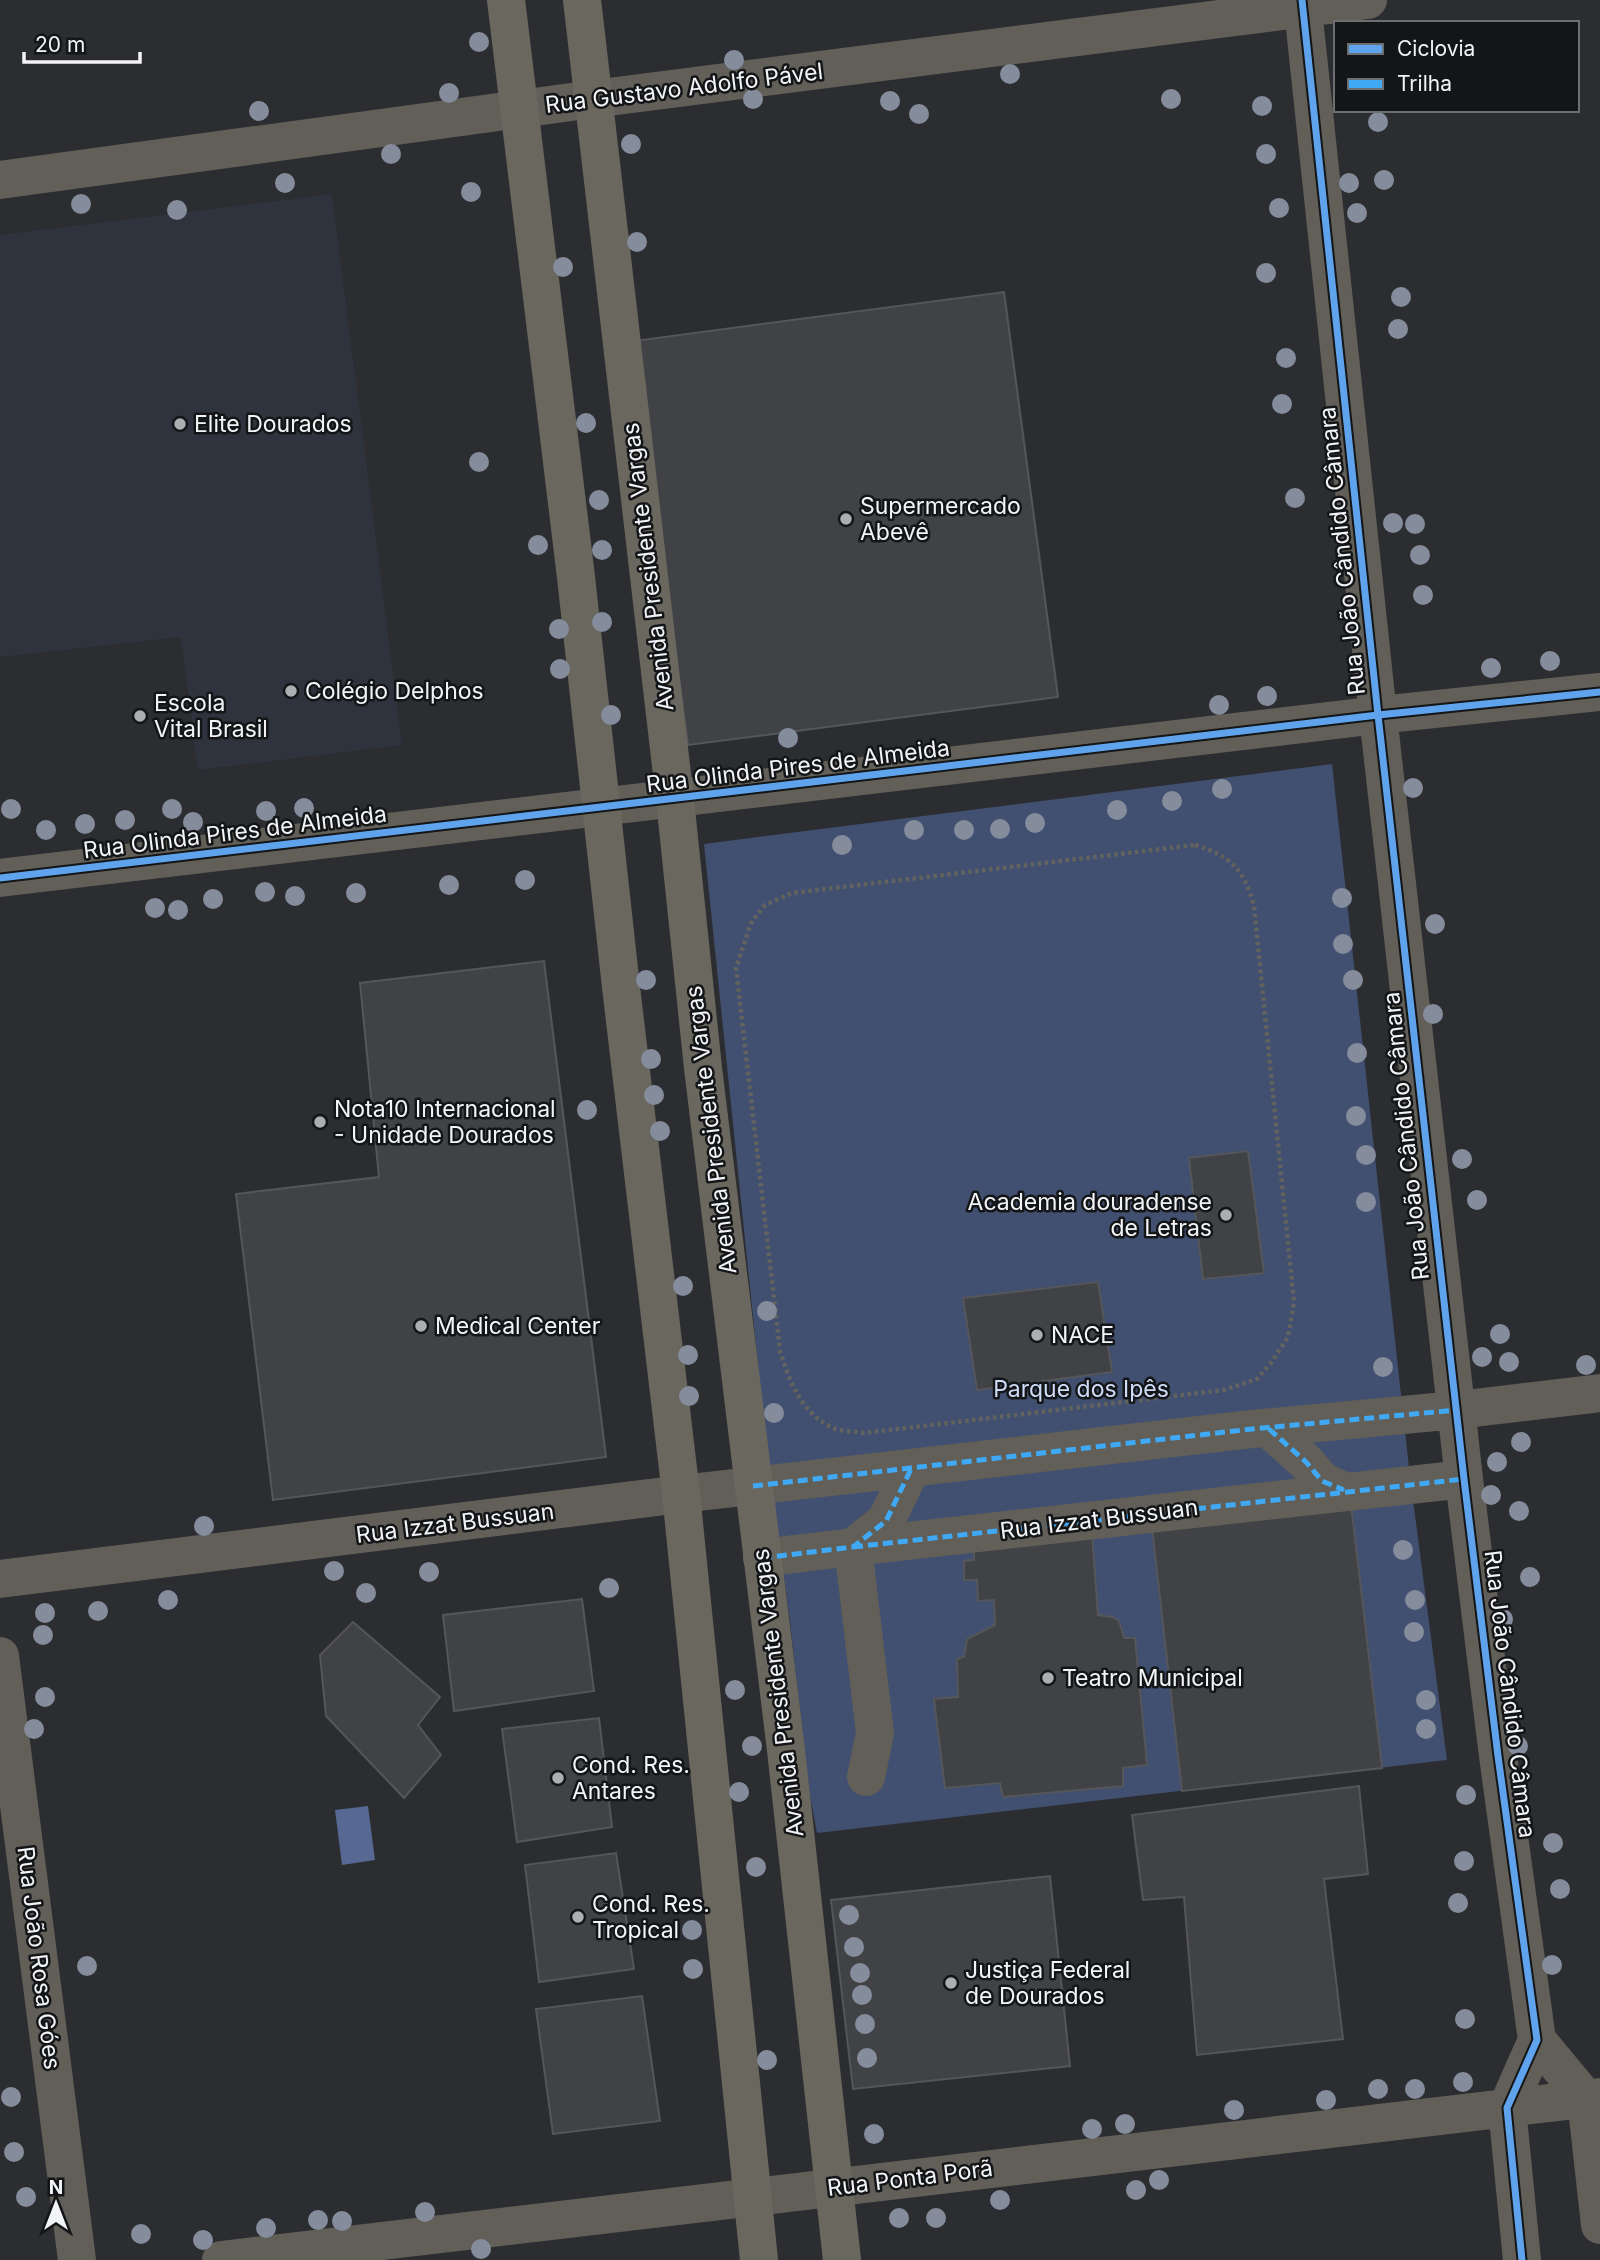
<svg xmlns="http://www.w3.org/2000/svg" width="1600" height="2260" viewBox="0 0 1600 2260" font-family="Inter,sans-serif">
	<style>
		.built { fill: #2f333d }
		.green { fill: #415070 }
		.water { fill: #576992 }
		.building { fill: #414245; stroke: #555659; stroke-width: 2 }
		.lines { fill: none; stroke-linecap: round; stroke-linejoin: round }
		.path { stroke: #62625f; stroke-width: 4.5; stroke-dasharray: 3.5 3.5; stroke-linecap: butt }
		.minor { stroke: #615f58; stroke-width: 38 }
		.major { stroke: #6a675e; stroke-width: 38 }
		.quiet { stroke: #3fa9f5; stroke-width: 5; stroke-dasharray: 10 5; stroke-linecap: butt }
		.cycleway-casing { stroke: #131517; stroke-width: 11 }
		.cycleway { stroke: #60a3ed; stroke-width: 7 }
		.tree { fill: #858d9d }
		.poi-dot { fill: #adaeb2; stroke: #131517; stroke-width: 2.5 }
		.labels { text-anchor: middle; stroke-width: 5; stroke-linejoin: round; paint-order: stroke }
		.street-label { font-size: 23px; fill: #f3f4f8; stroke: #131517 }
		.poi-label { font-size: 23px; fill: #f3f4f8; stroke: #131517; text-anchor: start }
		.park-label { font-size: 23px; fill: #cedbf7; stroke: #131517 }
	</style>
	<rect width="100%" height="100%" fill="#2c2d30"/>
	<path class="built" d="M 332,194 L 402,745 L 198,770 L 181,637 L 0,657 L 0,235 Z"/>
	<path class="green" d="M 1332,764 L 1410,1477 L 1447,1760 L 817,1833 L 810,1796 L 789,1614 L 766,1442 L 704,844 Z"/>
	<path class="water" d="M 368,1806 L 375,1860 L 342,1865 L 335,1810 Z"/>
	<path class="building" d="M 1004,292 L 1058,697 L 688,745 L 634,341 Z
		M 544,961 L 606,1457 L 273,1500 L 236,1194 L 379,1177 L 360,983 Z
		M 1248,1151 L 1264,1273 L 1203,1279 L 1189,1158 Z
		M 1098,1282 L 1112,1372 L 977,1390 L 963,1298 Z
		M 1351,1504 L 1382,1768 L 1182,1791 L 1152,1527 Z
		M 1092,1534 L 1098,1615 L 1112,1617 L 1119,1621 L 1124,1638 L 1135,1638 L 1147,1765 L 1123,1768 L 1123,1786 L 1003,1797 L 1000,1783 L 945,1788 L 934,1699 L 958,1697 L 957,1659 L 964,1657 L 967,1639 L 995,1625 L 994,1600 L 978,1601 L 977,1580 L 964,1580 L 964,1561 L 974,1560 L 974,1543 Z
		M 582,1599 L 594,1691 L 454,1711 L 443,1615 Z
		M 353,1622 L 440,1697 L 418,1725 L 441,1755 L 404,1798 L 326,1716 L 320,1655 Z
		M 599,1718 L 612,1827 L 517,1842 L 502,1729 Z
		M 1359,1786 L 1368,1874 L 1324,1879 L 1343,2039 L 1197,2055 L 1184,1897 L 1143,1900 L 1132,1815 Z
		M 616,1853 L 634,1969 L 539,1982 L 525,1865 Z
		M 1050,1876 L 1070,2066 L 853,2089 L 831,1900 Z
		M 642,1996 L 660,2121 L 553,2134 L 536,2009 Z"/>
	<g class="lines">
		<path class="path" d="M 1195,845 C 1231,856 1244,869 1254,906 L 1294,1302 L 1288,1337 L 1271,1363 L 1257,1379 L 1224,1390 L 864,1433 C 854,1431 840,1432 831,1427 C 800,1411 790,1382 780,1351 L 736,968 L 751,923 L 765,905 L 792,893 Z"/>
		<path class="minor" d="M 1302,0 L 1378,715 L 1464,1479 L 1498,1756 L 1537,2040 L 1507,2108 L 1522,2260
			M 0,180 L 593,99 L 1368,0
			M 0,878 L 1378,715 L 1600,692
			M 1269,1429 L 1306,1462 L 1322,1481 L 1344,1491
			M 762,1558 L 853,1547 L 886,1521 L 911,1469
			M 0,1579 L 681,1494 L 1252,1429 L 1457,1410 L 1600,1393
			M 0,1656 L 77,2260
			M 866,1777 L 875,1733 L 853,1547 L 1464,1479
			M 1537,2040 L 1586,2099 L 1600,2225
			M 221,2260 L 1600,2097"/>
		<path class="major" d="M 506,0 L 576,577 L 621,987 L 681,1494 L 759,2260
			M 582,0 L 675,800 L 703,1068 L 786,1750 L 842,2260"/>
		<path class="quiet" d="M 1269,1429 L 1306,1462 L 1322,1481 L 1344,1490
			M 753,1486 L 1252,1429 L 1457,1410
			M 853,1547 L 1464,1479
			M 762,1558 L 853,1547 L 886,1521 L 911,1469"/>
		<defs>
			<path id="cycleway" d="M 1302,0 L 1378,715 L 1464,1479 L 1498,1756 L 1537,2040 L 1507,2108 L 1522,2260
				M 0,878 L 1378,715 L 1600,692"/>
		</defs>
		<use href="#cycleway" class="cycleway-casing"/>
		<use href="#cycleway" class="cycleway"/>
	</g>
	<g class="tree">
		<circle cx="479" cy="42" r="10"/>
		<circle cx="734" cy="60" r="10"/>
		<circle cx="1010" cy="74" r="10"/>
		<circle cx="449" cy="93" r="10"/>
		<circle cx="753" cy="99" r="10"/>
		<circle cx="1171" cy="99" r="10"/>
		<circle cx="890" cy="101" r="10"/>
		<circle cx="1262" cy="106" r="10"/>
		<circle cx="259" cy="111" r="10"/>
		<circle cx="919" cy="114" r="10"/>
		<circle cx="1378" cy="122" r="10"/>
		<circle cx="631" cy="144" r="10"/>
		<circle cx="391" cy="154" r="10"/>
		<circle cx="1266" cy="154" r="10"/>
		<circle cx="1384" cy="180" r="10"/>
		<circle cx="285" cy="183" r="10"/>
		<circle cx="1349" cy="183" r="10"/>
		<circle cx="471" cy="192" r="10"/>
		<circle cx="81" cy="204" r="10"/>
		<circle cx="1279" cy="208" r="10"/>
		<circle cx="177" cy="210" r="10"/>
		<circle cx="1357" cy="213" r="10"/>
		<circle cx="637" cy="242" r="10"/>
		<circle cx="563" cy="267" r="10"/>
		<circle cx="1266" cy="273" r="10"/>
		<circle cx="1401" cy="297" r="10"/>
		<circle cx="1398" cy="329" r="10"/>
		<circle cx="1286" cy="358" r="10"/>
		<circle cx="1282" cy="404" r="10"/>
		<circle cx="586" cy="423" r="10"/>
		<circle cx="479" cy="462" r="10"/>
		<circle cx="1295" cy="498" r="10"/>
		<circle cx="599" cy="500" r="10"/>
		<circle cx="1393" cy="523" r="10"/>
		<circle cx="1415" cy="524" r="10"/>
		<circle cx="538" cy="545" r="10"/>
		<circle cx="602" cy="550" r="10"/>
		<circle cx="1420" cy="555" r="10"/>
		<circle cx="1423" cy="595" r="10"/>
		<circle cx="602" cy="622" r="10"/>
		<circle cx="559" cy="629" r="10"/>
		<circle cx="1550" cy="661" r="10"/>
		<circle cx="1491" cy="668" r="10"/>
		<circle cx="560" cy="669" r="10"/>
		<circle cx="1267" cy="696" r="10"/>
		<circle cx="1219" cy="705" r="10"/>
		<circle cx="611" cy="715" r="10"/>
		<circle cx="788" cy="738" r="10"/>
		<circle cx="1413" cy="788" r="10"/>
		<circle cx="1222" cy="789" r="10"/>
		<circle cx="1172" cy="801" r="10"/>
		<circle cx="304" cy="808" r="10"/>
		<circle cx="11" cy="809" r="10"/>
		<circle cx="172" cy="809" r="10"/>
		<circle cx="1117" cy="810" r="10"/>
		<circle cx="266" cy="811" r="10"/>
		<circle cx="125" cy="820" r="10"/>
		<circle cx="193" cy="822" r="10"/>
		<circle cx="1035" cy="823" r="10"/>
		<circle cx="85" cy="824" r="10"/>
		<circle cx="1000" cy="829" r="10"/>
		<circle cx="46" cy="830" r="10"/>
		<circle cx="914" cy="830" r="10"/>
		<circle cx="964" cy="830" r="10"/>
		<circle cx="842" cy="845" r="10"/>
		<circle cx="525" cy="880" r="10"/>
		<circle cx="449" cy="885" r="10"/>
		<circle cx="265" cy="892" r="10"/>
		<circle cx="356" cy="893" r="10"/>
		<circle cx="295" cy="896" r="10"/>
		<circle cx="1342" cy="898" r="10"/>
		<circle cx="213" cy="899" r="10"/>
		<circle cx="155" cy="908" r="10"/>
		<circle cx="178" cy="910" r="10"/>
		<circle cx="1435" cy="924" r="10"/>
		<circle cx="1343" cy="944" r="10"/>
		<circle cx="646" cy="980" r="10"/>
		<circle cx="1353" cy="980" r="10"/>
		<circle cx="1433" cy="1014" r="10"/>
		<circle cx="1357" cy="1053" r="10"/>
		<circle cx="651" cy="1059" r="10"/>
		<circle cx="654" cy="1095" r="10"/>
		<circle cx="587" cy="1110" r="10"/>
		<circle cx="1356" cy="1116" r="10"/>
		<circle cx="660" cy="1131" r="10"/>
		<circle cx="1366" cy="1155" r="10"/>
		<circle cx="1462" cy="1159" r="10"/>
		<circle cx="1477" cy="1200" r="10"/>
		<circle cx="1366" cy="1202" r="10"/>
		<circle cx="683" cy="1286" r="10"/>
		<circle cx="767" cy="1311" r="10"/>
		<circle cx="1500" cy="1334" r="10"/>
		<circle cx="688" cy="1355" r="10"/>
		<circle cx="1482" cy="1357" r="10"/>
		<circle cx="1509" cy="1362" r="10"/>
		<circle cx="1586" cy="1365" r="10"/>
		<circle cx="1383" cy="1367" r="10"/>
		<circle cx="689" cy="1396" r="10"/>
		<circle cx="774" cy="1413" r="10"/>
		<circle cx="1521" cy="1442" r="10"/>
		<circle cx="1497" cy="1462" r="10"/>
		<circle cx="1491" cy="1495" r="10"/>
		<circle cx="1519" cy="1511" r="10"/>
		<circle cx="204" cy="1526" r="10"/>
		<circle cx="1403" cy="1550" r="10"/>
		<circle cx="334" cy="1571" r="10"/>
		<circle cx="429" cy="1572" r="10"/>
		<circle cx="1530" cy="1577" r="10"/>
		<circle cx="609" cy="1588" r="10"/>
		<circle cx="366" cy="1593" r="10"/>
		<circle cx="168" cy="1600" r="10"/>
		<circle cx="1415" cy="1600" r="10"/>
		<circle cx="98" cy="1611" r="10"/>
		<circle cx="45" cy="1613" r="10"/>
		<circle cx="1503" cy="1619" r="10"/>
		<circle cx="1414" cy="1632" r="10"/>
		<circle cx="43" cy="1635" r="10"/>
		<circle cx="735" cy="1690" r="10"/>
		<circle cx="45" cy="1697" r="10"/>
		<circle cx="1426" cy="1700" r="10"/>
		<circle cx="34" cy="1729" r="10"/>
		<circle cx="1426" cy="1729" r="10"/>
		<circle cx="752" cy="1746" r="10"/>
		<circle cx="1518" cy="1746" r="10"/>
		<circle cx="739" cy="1792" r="10"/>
		<circle cx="1466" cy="1795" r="10"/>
		<circle cx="1553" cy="1843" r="10"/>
		<circle cx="1464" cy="1861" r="10"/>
		<circle cx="756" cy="1867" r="10"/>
		<circle cx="1560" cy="1889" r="10"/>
		<circle cx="1458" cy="1903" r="10"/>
		<circle cx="849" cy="1915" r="10"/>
		<circle cx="692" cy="1930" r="10"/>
		<circle cx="854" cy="1947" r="10"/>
		<circle cx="1552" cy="1965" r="10"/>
		<circle cx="87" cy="1966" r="10"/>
		<circle cx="693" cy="1969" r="10"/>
		<circle cx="860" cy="1973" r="10"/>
		<circle cx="862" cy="1995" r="10"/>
		<circle cx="1465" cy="2019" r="10"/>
		<circle cx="865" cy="2024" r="10"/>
		<circle cx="867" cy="2058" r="10"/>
		<circle cx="767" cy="2060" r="10"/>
		<circle cx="1463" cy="2082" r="10"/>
		<circle cx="1378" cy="2089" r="10"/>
		<circle cx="1415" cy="2089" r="10"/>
		<circle cx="11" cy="2097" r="10"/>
		<circle cx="1326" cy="2100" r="10"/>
		<circle cx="1234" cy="2110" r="10"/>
		<circle cx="1125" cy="2124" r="10"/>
		<circle cx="1092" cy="2129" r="10"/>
		<circle cx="874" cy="2134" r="10"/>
		<circle cx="14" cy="2152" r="10"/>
		<circle cx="1159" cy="2180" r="10"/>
		<circle cx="1136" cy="2190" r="10"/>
		<circle cx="26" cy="2197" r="10"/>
		<circle cx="1000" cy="2200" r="10"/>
		<circle cx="425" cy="2212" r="10"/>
		<circle cx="899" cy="2218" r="10"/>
		<circle cx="936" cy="2218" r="10"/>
		<circle cx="318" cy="2220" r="10"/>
		<circle cx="342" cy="2221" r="10"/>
		<circle cx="266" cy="2228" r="10"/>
		<circle cx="141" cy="2234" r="10"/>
		<circle cx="203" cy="2240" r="10"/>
		<circle cx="481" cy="2249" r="10"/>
	</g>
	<g class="poi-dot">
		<circle cx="180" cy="424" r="7"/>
		<circle cx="846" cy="519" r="7"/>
		<circle cx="291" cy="691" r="7"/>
		<circle cx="140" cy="716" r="7"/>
		<circle cx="320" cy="1122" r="7"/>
		<circle cx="1226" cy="1215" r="7"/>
		<circle cx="421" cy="1326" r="7"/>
		<circle cx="1037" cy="1335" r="7"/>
		<circle cx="1048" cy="1678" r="7"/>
		<circle cx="558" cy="1778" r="7"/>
		<circle cx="578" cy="1917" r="7"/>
		<circle cx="951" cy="1983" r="7"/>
	</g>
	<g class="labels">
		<g class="street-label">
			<text transform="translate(684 88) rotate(-7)" y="8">Rua Gustavo Adolfo Pável</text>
			<text transform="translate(1342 551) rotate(-96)" y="8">Rua João Cândido Câmara</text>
			<text transform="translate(648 567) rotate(-97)" y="8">Avenida Presidente Vargas</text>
			<text transform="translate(798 766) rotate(-7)" y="8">Rua Olinda Pires de Almeida</text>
			<text transform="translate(235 832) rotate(-7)" y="8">Rua Olinda Pires de Almeida</text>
			<text transform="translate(711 1130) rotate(-97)" y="8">Avenida Presidente Vargas</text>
			<text transform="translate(1406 1136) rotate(-96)" y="8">Rua João Cândido Câmara</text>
			<text transform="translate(1099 1519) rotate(-7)" y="8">Rua Izzat Bussuan</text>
			<text transform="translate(455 1523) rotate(-7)" y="8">Rua Izzat Bussuan</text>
			<text transform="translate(778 1693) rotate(-97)" y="8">Avenida Presidente Vargas</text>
			<text transform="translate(1510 1694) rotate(83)" y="8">Rua João Cândido Câmara</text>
			<text transform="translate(39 1958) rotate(83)" y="8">Rua João Rosa Góes</text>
			<text transform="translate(910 2178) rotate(-7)" y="8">Rua Ponta Porã</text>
		</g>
		<g class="poi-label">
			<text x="194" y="432">Elite Dourados</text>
			<text x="860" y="514">Supermercado<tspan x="860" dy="26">Abevê</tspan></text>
			<text x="305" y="699">Colégio Delphos</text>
			<text x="154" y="711">Escola<tspan x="154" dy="26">Vital Brasil</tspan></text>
			<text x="334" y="1117">Nota10 Internacional<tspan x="334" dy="26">- Unidade Dourados</tspan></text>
			<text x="1212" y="1210" text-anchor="end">Academia douradense<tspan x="1212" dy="26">de Letras</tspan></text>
			<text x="435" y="1334">Medical Center</text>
			<text x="1051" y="1343">NACE</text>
			<text x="1062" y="1686">Teatro Municipal</text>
			<text x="572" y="1773">Cond. Res.<tspan x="572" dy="26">Antares</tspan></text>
			<text x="592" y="1912">Cond. Res.<tspan x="592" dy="26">Tropical</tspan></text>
			<text x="965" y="1978">Justiça Federal<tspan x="965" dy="26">de Dourados</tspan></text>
		</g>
		<g class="park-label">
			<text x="1081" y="1397">Parque dos Ipês</text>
		</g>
	</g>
	<rect x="1334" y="21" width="245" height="91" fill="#131517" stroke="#6d6e71" stroke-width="2"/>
	<rect x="1348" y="44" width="35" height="10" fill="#60a3ed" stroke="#6d6e71" stroke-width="2"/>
	<text x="1397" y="56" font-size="21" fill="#f3f4f8">Ciclovia</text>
	<rect x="1348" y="79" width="35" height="10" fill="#3fa9f5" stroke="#6d6e71" stroke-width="2"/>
	<text x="1397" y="91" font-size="21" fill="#f3f4f8">Trilha</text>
	<g transform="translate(56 2204)" stroke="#131517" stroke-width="5" paint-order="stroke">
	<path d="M0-5L12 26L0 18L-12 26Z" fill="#f3f4f8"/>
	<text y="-10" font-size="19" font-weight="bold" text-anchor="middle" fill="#f3f4f8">N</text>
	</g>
	<path d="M24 52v10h116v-10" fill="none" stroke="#f3f4f8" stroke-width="3.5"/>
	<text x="35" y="52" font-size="21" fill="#f3f4f8" stroke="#131517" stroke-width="5" paint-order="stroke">20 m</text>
</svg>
